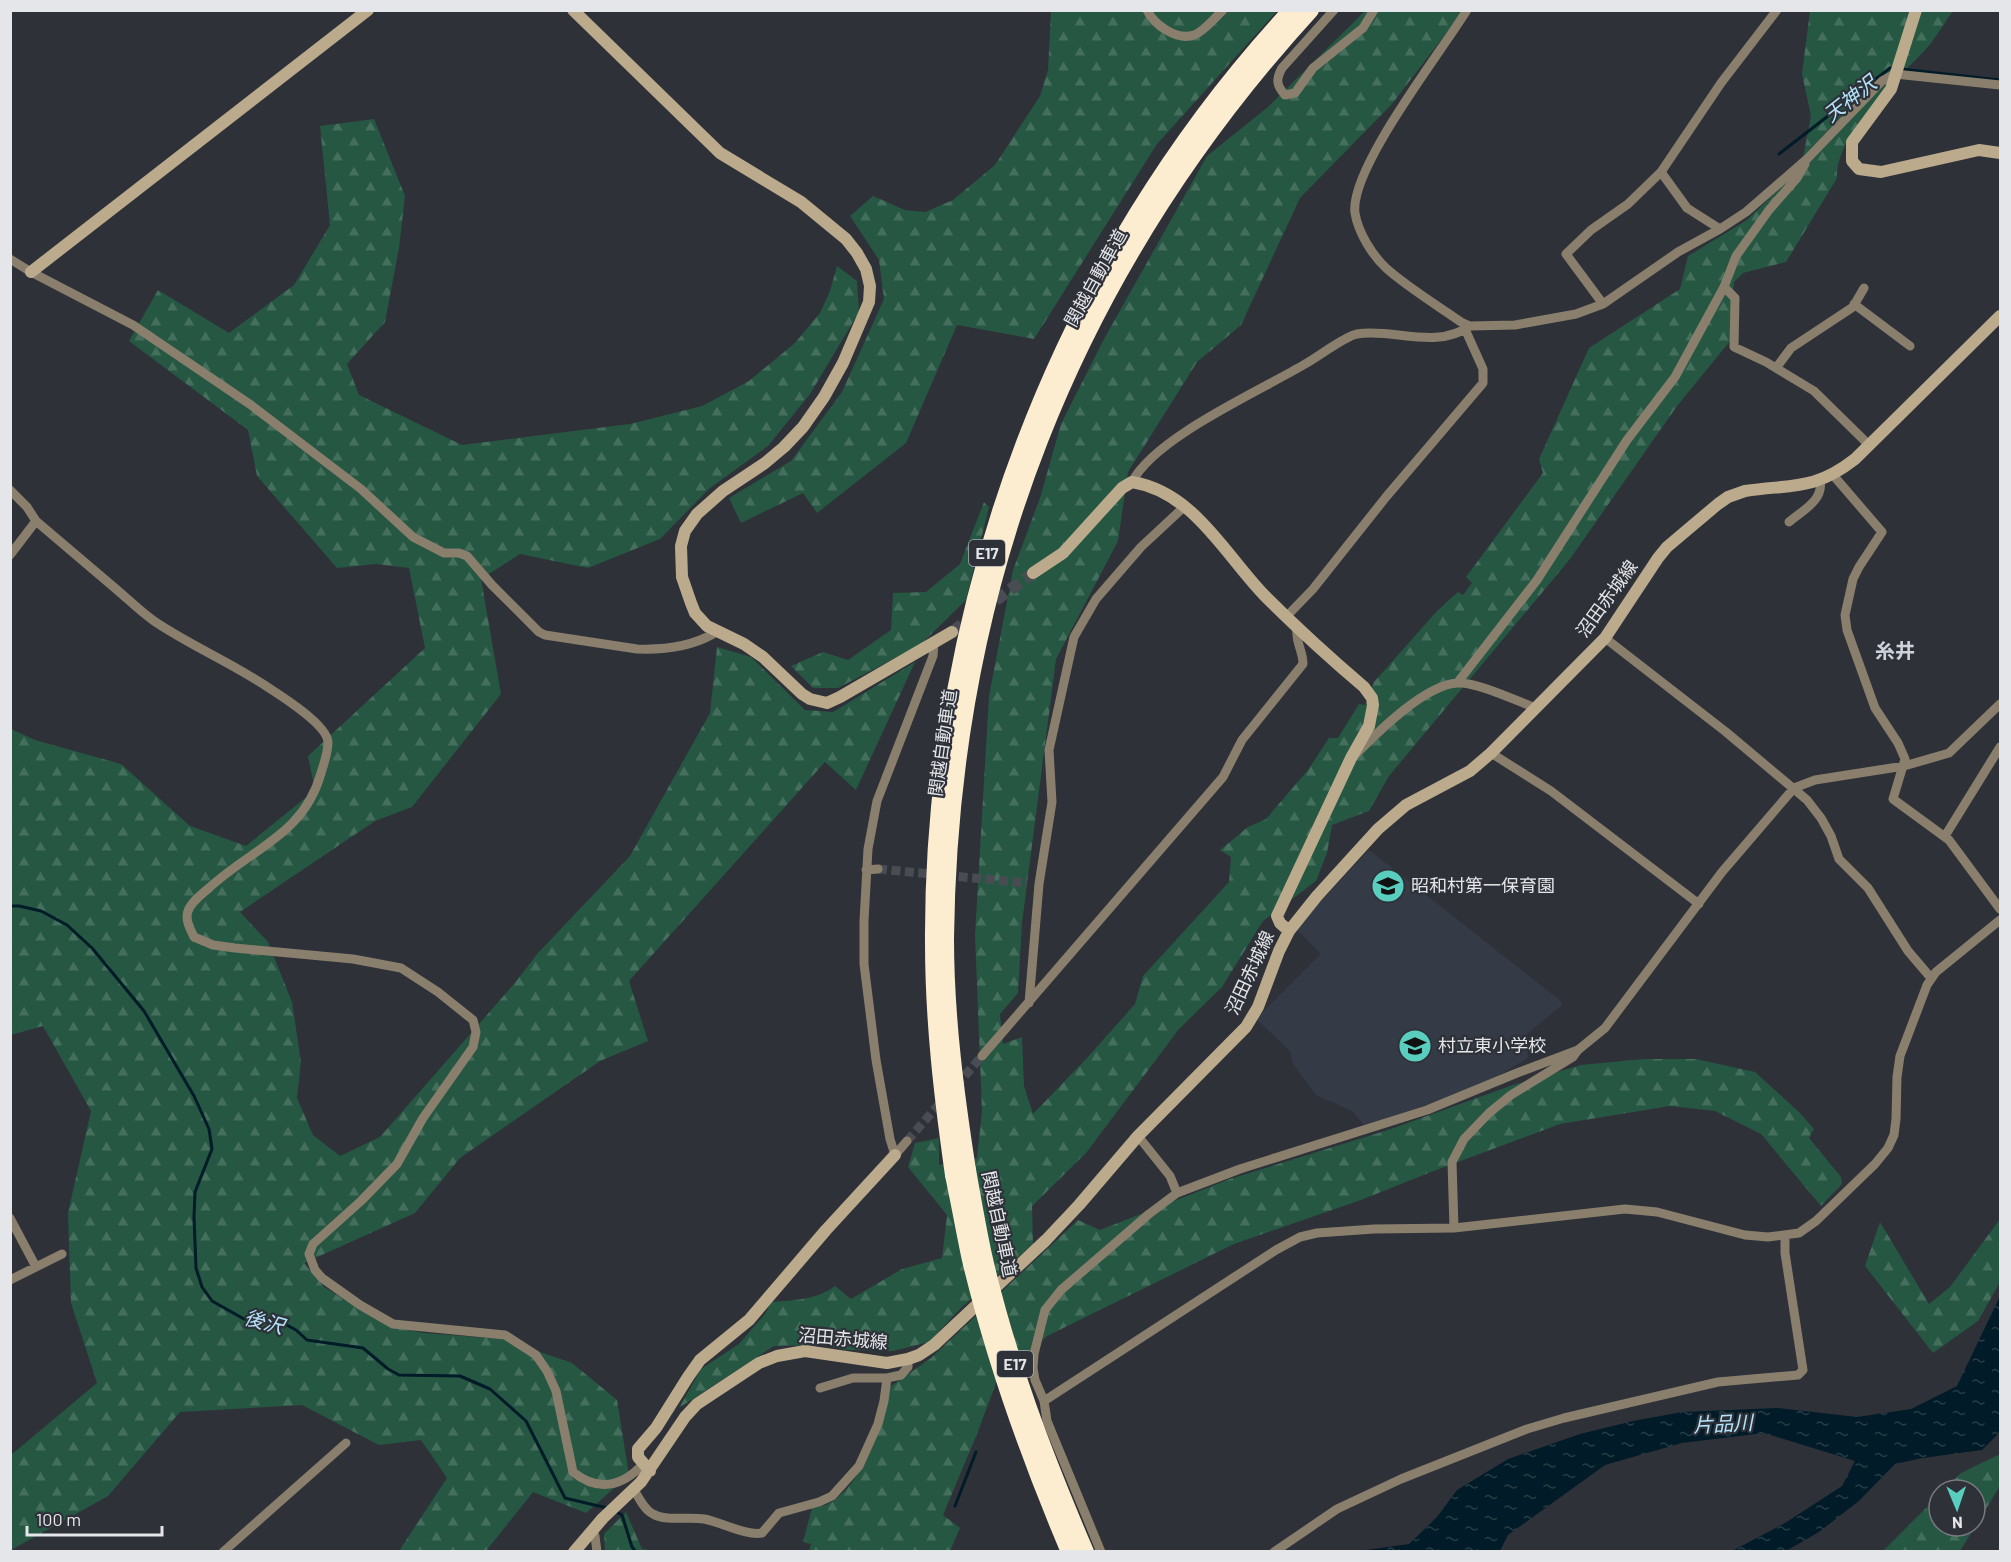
<svg xmlns="http://www.w3.org/2000/svg" width="2011" height="1562" viewBox="0 0 2011 1562" font-family="Barlow,'Noto Sans JP',sans-serif">
	<style>
		.built { fill: #343a46 }
		.forest { fill: url(#forest-firs) }
		.water { fill: url(#water-ripples) }
		.lines { fill: none; stroke-linecap: round; stroke-linejoin: round }
		.stream { stroke: #011c28; stroke-width: 3 }
		.street-tunnel { stroke: #494c53; stroke-width: 9; stroke-dasharray: 9 4.5; stroke-linecap: butt }
		.secondary-tunnel { stroke: #494c53; stroke-width: 12; stroke-dasharray: 12 6; stroke-linecap: butt }
		.street { stroke: #897f6c; stroke-width: 9 }
		.secondary { stroke: #bbaa8c; stroke-width: 12 }
		.highway { stroke: #fcecd0; stroke-width: 16 }
		.highway-bridge { stroke: #fcecd0; stroke-width: 16 }
		.labels { text-anchor: middle; stroke-width: 4.5; stroke-linejoin: round; paint-order: stroke }
		.shield { fill: #2e3138; stroke: #adb0b5; stroke-width: 1.5 }
		.shield-label { font-size: 16px; font-weight: bold; fill: #e4e6ea }
		.street-label { font-size: 18px; fill: #e4e6ea; stroke: #2e3138 }
		.poi-label { font-size: 18px; fill: #e4e6ea; stroke: #2e3138; text-anchor: start }
		.water-label { font-size: 20px; font-style: italic; fill: #b4e3fc; stroke: #2e3138 }
		.neighbourhood-label { font-size: 20px; font-weight: bold; fill: #ced2da; stroke: #2e3138 }
	</style>
	<defs>
		<pattern id="forest-firs" width="22" height="20" patternUnits="userSpaceOnUse" patternTransform="scale(1.5)"><rect width="22" height="20" fill="#255742"/><path d="M5 1l3.5 6h-7zM16 11l3.5 6h-7z" fill="#446f5d"/></pattern>
		<pattern id="water-ripples" width="26" height="14" patternUnits="userSpaceOnUse" patternTransform="scale(1.5)"><rect width="26" height="14" fill="#011c28"/><path d="M2 4q2-2 4 0t4 0M15 11q2-2 4 0t4 0" fill="none" stroke="#263d47"/></pattern>
	</defs>
	<rect width="100%" height="100%" fill="#2e3138"/>
	<path class="built" d="M 1369,850 L 1561,1001 L 1562,1005 L 1527,1034 L 1528,1058 L 1496,1077 L 1460,1093 L 1369,1125 L 1364,1125 L 1352,1111 L 1316,1095 L 1293,1064 L 1290,1051 L 1256,1019 L 1321,954 L 1297,930 L 1304,919 Z"/>
	<path class="forest" d="M 1051,11 L 1277,11 L 1157,144 L 1034,339 L 957,325 L 906,443 L 817,513 L 803,493 L 741,523 L 729,498 L 791,461 L 842,392 L 884,299 L 879,260 L 850,216 L 873,196 L 905,210 L 925,212 L 953,200 L 995,165 L 1040,96 L 1048,70 Z
		M 1365,11 L 1463,11 L 1392,104 L 1300,198 L 1241,325 L 1197,362 L 1128,472 L 1118,541 L 1056,659 L 1022,923 L 1018,993 L 1000,1014 L 1003,1044 L 1022,1037 L 1024,1086 L 1033,1114 L 1088,1057 L 1135,1004 L 1143,976 L 1229,882 L 1231,857 L 1220,850 L 1248,827 L 1266,819 L 1308,770 L 1329,738 L 1338,738 L 1359,704 L 1365,705 L 1374,682 L 1437,611 L 1458,592 L 1463,595 L 1472,583 L 1466,577 L 1543,473 L 1539,459 L 1589,348 L 1680,289 L 1688,256 L 1747,220 L 1801,168 L 1811,116 L 1802,74 L 1810,11 L 1953,11 C 1944,23 1936,38 1926,49 C 1897,80 1836,133 1837,178 L 1786,262 L 1743,273 L 1734,282 L 1731,309 L 1735,335 L 1677,406 L 1570,559 L 1389,776 L 1369,811 L 1332,825 L 1327,853 L 1316,881 L 1263,921 L 1222,987 L 1179,1029 L 1086,1153 L 1032,1206 L 1033,1244 L 961,1308 L 929,1342 L 893,1351 L 847,1350 L 822,1345 L 774,1346 L 679,1408 L 701,1369 L 739,1344 L 765,1314 L 771,1302 C 795,1300 816,1300 835,1286 L 851,1299 L 902,1269 L 942,1258 L 947,1215 L 908,1167 L 915,1143 L 939,1138 L 939,1165 L 977,1158 L 982,1111 L 975,935 L 989,696 L 1013,570 L 1040,498 L 1061,424 L 1104,339 L 1207,156 L 1268,107 Z
		M 374,119 L 405,196 L 399,248 L 385,322 L 347,364 L 359,395 L 462,445 L 630,424 L 702,406 L 749,381 L 795,343 L 820,313 L 830,291 L 837,266 L 857,281 L 859,312 L 810,394 L 768,446 L 710,488 L 660,539 L 588,568 L 520,554 L 481,579 L 501,694 L 412,807 L 375,821 L 240,912 L 268,942 L 292,1002 L 301,1062 L 297,1098 L 313,1135 L 340,1156 L 380,1137 L 514,984 L 538,953 L 630,856 L 710,713 L 717,647 L 751,657 L 805,710 L 833,712 L 915,662 L 856,790 L 825,762 L 629,981 L 648,1041 L 600,1061 L 460,1158 L 415,1213 L 304,1263 L 324,1287 L 390,1327 L 424,1333 L 502,1339 L 572,1363 L 617,1400 L 629,1475 L 586,1513 L 533,1492 L 486,1551 L 399,1551 L 447,1478 L 421,1440 L 379,1445 L 302,1405 L 180,1412 L 108,1496 L 11,1550 L 11,1455 L 97,1383 L 71,1303 L 68,1213 L 91,1111 L 43,1026 L 11,1035 L 11,729 L 35,740 L 121,764 L 190,826 L 246,846 L 315,790 L 308,756 L 425,648 L 409,568 L 376,564 L 337,568 L 257,476 L 248,430 L 129,341 L 158,290 L 229,333 L 294,285 L 330,225 L 320,126 Z
		M 984,502 L 989,507 L 966,600 L 920,645 L 838,688 L 813,688 L 791,666 L 823,652 L 848,660 L 891,630 L 893,593 L 926,592 L 960,564 Z
		M 1644,1059 L 1696,1059 L 1755,1072 L 1799,1112 L 1814,1129 L 1809,1138 L 1841,1177 L 1842,1184 L 1821,1206 L 1761,1134 L 1715,1111 L 1670,1106 L 1560,1124 L 1431,1172 L 1361,1200 L 1234,1244 L 1047,1336 L 996,1383 L 977,1434 L 943,1515 L 960,1528 L 950,1551 L 809,1551 L 811,1544 L 803,1542 L 812,1508 C 816,1507 822,1506 826,1505 C 861,1489 886,1422 890,1387 L 931,1358 L 1078,1220 L 1100,1230 L 1230,1179 L 1388,1130 L 1513,1085 L 1581,1065 Z
		M 2000,1219 L 2000,1282 L 1978,1321 L 1933,1353 L 1865,1266 L 1880,1222 L 1929,1304 L 1950,1287 Z
		M 2000,1454 L 2000,1486 L 1960,1551 L 1883,1551 L 1939,1495 L 1939,1526 L 1975,1526 L 1975,1490 L 1944,1490 L 1961,1473 Z
		M 626,1512 L 642,1549 L 658,1551 L 605,1551 L 604,1534 Z"/>
	<path class="water" d="M 2000,1296 L 2000,1427 L 1998,1434 L 1982,1450 L 1923,1458 L 1895,1464 L 1859,1501 L 1819,1532 L 1786,1551 L 1732,1551 L 1785,1523 L 1842,1486 L 1855,1461 L 1764,1433 L 1682,1443 L 1605,1465 L 1508,1535 L 1500,1551 L 1359,1551 L 1409,1544 L 1437,1517 L 1457,1490 L 1508,1459 L 1580,1434 L 1633,1421 L 1682,1412 L 1777,1408 L 1857,1417 L 1911,1409 L 1957,1386 Z"/>
	<g class="lines">
		<path class="stream" d="M 1901,69 L 2000,80
			M 1779,154 L 1890,68 L 1895,68
			M 10,906 L 19,906 L 41,911 L 67,925 L 92,948 L 144,1011 L 194,1096 L 209,1129 L 212,1149 L 195,1192 L 194,1217 L 196,1268 L 202,1287 L 212,1301 L 244,1319 L 283,1323 L 296,1330 L 307,1340 L 363,1348 L 388,1369 L 399,1375 L 460,1376 L 490,1389 L 526,1421 L 565,1498 L 607,1508
			M 955,1506 L 976,1452
			M 615,1511 L 622,1515 L 632,1547 L 636,1552"/>
		<path class="street-tunnel" d="M 878,869 L 1027,883
			M 956,1086 L 982,1056
			M 907,1141 L 942,1101"/>
		<path class="secondary-tunnel" d="M 952,632 L 1033,573"/>
		<path class="street" d="M 1147,10 C 1154,25 1177,41 1194,35 C 1202,33 1217,16 1223,10
			M 1334,10 L 1282,68 C 1276,79 1276,85 1285,95 L 1295,93 L 1313,68 L 1363,28 L 1374,10
			M 1467,10 C 1442,51 1349,169 1355,213 C 1358,232 1372,255 1386,268 C 1407,287 1437,305 1461,322 L 1470,326 L 1515,325 L 1576,314 L 1603,304 L 1678,252 L 1720,229 L 1746,212 L 1807,159 L 1882,81 L 1895,74 L 2000,85
			M 1661,172 L 1687,208 L 1720,229
			M 10,259 L 31,272 L 133,325 L 251,405 L 361,489 L 413,537 L 444,553 L 459,553 L 467,556 L 492,585 L 539,632 L 545,635 L 637,649 C 664,650 690,647 713,634 L 714,630
			M 1724,287 L 1735,298 L 1734,347 L 1766,362 L 1814,391 L 1869,445
			M 1603,304 L 1566,254 L 1591,230 L 1628,204 L 1661,172 L 1721,83 L 1777,10
			M 1854,304 L 1910,346
			M 1776,368 L 1791,348 L 1853,307 L 1864,288
			M 1833,475 L 1882,532 L 1859,567 L 1853,579 L 1845,615 L 1847,630 L 1875,708 L 1898,743 L 1905,759 L 1893,799 L 1949,840 L 2000,909
			M 1132,482 C 1155,437 1260,391 1305,364 C 1318,357 1345,336 1357,334 C 1394,328 1436,350 1470,326
			M 10,490 L 27,507 L 36,521 C 63,544 89,566 116,589 C 129,600 141,612 154,621 C 191,646 232,663 269,688 C 283,697 327,725 328,742 C 328,753 324,763 321,773 C 304,835 252,848 209,888 C 202,894 191,902 188,911 C 185,920 190,929 194,937 L 213,945 L 235,948 L 353,959 L 401,968 L 438,992 L 473,1020 L 476,1032 L 473,1047 L 423,1118 L 397,1164 L 361,1201 L 313,1244 L 309,1254 L 315,1270 L 322,1278 L 360,1305 L 393,1324 L 505,1335 L 536,1355 L 547,1371 L 556,1391 L 573,1472 C 598,1492 622,1487 643,1464
			M 1789,522 C 1802,511 1824,500 1820,481
			M 10,555 L 36,521
			M 1286,617 L 1313,589 L 1386,497 L 1483,383 L 1483,369 L 1465,329
			M 1605,638 L 1726,732 L 1807,800 L 1821,818 L 1831,836 L 1839,859 L 1868,888 L 1908,951 L 1931,978
			M 1458,682 L 1537,580 L 1627,440 L 1675,377 L 1724,287 L 1736,256 L 1769,210 L 1797,178 L 1805,164
			M 1357,753 C 1379,731 1426,684 1458,683 C 1477,682 1517,701 1536,708
			M 1491,753 L 1551,791 L 1699,904
			M 1945,836 L 2000,747
			M 866,870 L 878,869
			M 1029,1003 L 1039,884 L 1052,802 L 1049,750 L 1074,637 L 1096,599 L 1141,547 L 1184,507
			M 982,1056 L 1223,777 L 1242,740 L 1303,664 C 1303,650 1295,643 1297,627
			M 1138,1136 L 1170,1176 L 1177,1193
			M 895,1155 L 890,1139 L 876,1060 L 864,964 L 864,921 L 868,849 L 877,801 L 933,656 L 934,642
			M 895,1155 L 907,1141
			M 10,1218 L 36,1267
			M 1454,1228 L 1452,1162 L 1464,1139 L 1489,1113 L 1511,1095 L 1573,1057 L 1578,1050
			M 10,1280 L 62,1254
			M 820,1388 L 853,1378 L 887,1378 L 901,1375 L 908,1367 L 908,1359
			M 1044,1401 L 1276,1250 L 1300,1237 L 1317,1233 L 1374,1229 L 1454,1228 L 1625,1209 L 1657,1212 L 1745,1235 L 1768,1237 L 1799,1233 L 1816,1221 L 1875,1164 L 1888,1148 L 1894,1135 L 1896,1119 L 1897,1077 L 1900,1056 L 1927,985 L 1936,972 L 2000,920
			M 633,1488 C 638,1496 644,1510 653,1514 C 667,1522 688,1516 704,1519 C 721,1522 746,1536 762,1533 L 779,1513 L 819,1502 L 832,1496 L 859,1466 L 878,1424 L 884,1401 L 887,1378
			M 592,1530 L 595,1536 L 597,1552
			M 223,1552 L 346,1443
			M 1101,1552 L 1047,1421 L 1044,1401 L 1035,1380 L 1033,1368 L 1034,1354 L 1045,1310 L 1061,1290 L 1149,1214 L 1177,1193 L 1240,1169 L 1427,1110 L 1517,1073 L 1578,1050 L 1605,1028 L 1722,872 L 1794,788 L 1815,780 L 1904,766 L 1949,753 L 2000,704
			M 1274,1552 L 1337,1509 L 1401,1479 L 1527,1429 L 1564,1418 L 1718,1382 L 1798,1375 L 1803,1370 L 1785,1253 L 1785,1236"/>
		<path class="secondary" d="M 573,10 L 720,153 L 801,202 L 846,239 L 857,253 L 866,269 L 870,286 L 869,302 L 843,363 L 824,397 L 803,427 L 784,447 L 765,463 L 723,491 L 697,514 L 685,531 L 681,546 L 682,577 L 691,603 L 695,613 L 707,626 L 744,644 L 763,657 L 802,694 L 810,699 L 827,703 L 840,697 L 952,632
			M 1916,10 L 1891,89 L 1852,142 L 1852,161 L 1859,169 L 1881,172 L 1979,150 L 2000,153
			M 31,272 L 368,10
			M 1033,573 L 1063,553 L 1122,488 L 1132,482 C 1194,492 1225,555 1265,596 C 1297,628 1330,658 1364,687 L 1372,698 L 1373,705 L 1369,726 L 1351,758 L 1277,916 L 1280,923 L 1289,931
			M 650,1471 L 638,1457 L 638,1449 L 656,1428 L 688,1377 L 700,1360 L 749,1320 L 826,1230 L 895,1155
			M 574,1552 L 603,1518 L 641,1482 L 685,1417 L 697,1404 L 759,1363 L 777,1356 L 805,1351 L 887,1363 L 908,1359 L 919,1355 L 934,1345 L 1046,1240 L 1079,1205 L 1138,1136 L 1246,1027 L 1258,1007 L 1279,951 L 1289,931 L 1317,896 L 1378,829 L 1406,805 L 1470,771 L 1491,753 L 1605,638 L 1658,558 L 1667,547 L 1718,504 L 1728,497 L 1745,491 C 1792,484 1814,491 1855,459 L 2000,316"/>
		<path class="highway" d="M 968,1170 C 956,1093 946,1016 946,938 C 950,584 1072,272 1311,10
			M 953,1175 C 942,1098 933,1021 933,943 C 931,602 1059,260 1291,10"/>
		<path class="highway-bridge" d="M 968,1170 C 973,1198 978,1227 984,1255 C 1007,1357 1045,1456 1086,1552
			M 953,1175 C 959,1203 964,1232 970,1260 C 994,1360 1029,1458 1069,1552"/>
	</g>
	<defs>
		<symbol id="school-disc" viewBox="-11 -11 22 22"><circle r="9.5" fill="#59cebf" stroke="#2e3138"/><path d="M0-5L7-2L0 1L-7-2ZM-4 1L0 2.5L4 1V4Q0 6-4 4Z" fill="#111"/></symbol>
	</defs>
	<g fill-rule="evenodd">
		<use href="#school-disc" x="1369" y="867" width="38" height="38"/>
		<use href="#school-disc" x="1396" y="1027" width="38" height="38"/>
	</g>
	<g class="labels">
		<g class="shield">
			<rect x="969" y="540" width="36" height="26" rx="4.5"/>
			<rect x="997" y="1351" width="36" height="26" rx="4.5"/>
		</g>
		<g class="shield-label">
			<text x="987" y="559">E17</text>
			<text x="1015" y="1370">E17</text>
		</g>
		<g class="street-label">
			<text transform="translate(1096 278) rotate(-61)" y="6">関越自動車道</text>
			<text transform="translate(1607 599) rotate(-54)" y="6">沼田赤城線</text>
			<text transform="translate(943 743) rotate(-82)" y="6">関越自動車道</text>
			<text transform="translate(1250 973) rotate(-65)" y="6">沼田赤城線</text>
			<text transform="translate(999 1224) rotate(78)" y="6">関越自動車道</text>
			<text transform="translate(843 1339) rotate(5)" y="6">沼田赤城線</text>
		</g>
		<g class="poi-label">
			<text x="1411" y="892">昭和村第一保育園</text>
			<text x="1438" y="1052">村立東小学校</text>
		</g>
		<g class="water-label">
			<text transform="translate(1850 99) rotate(-38)" y="7">天神沢</text>
			<text transform="translate(264 1322) rotate(15)" y="7">後沢</text>
			<text transform="translate(1723 1424) rotate(-3)" y="7">片品川</text>
		</g>
		<g class="neighbourhood-label">
			<text x="1895" y="658">糸井</text>
		</g>
	</g>
	<rect width="2011" height="1562" fill="none" stroke="#e4e6ea" stroke-width="24"/>
	<g transform="translate(1957 1508) rotate(178)"><circle r="28" fill="#2e3138" stroke="#77797f" stroke-width="1.5"/>
	<path d="M0-4.5L10 22L0 15L-10 22Z" fill="#59cebf"/>
	<text y="-9" font-size="16" font-weight="bold" text-anchor="middle" fill="#e4e6ea">N</text>
	</g>
	<path d="M27 1526v9h135v-9" fill="none" stroke="#e4e6ea" stroke-width="3"/>
	<text x="36" y="1526" font-size="18" fill="#e4e6ea" stroke="#2e3138" stroke-width="4.5" paint-order="stroke">100 m</text>
</svg>
